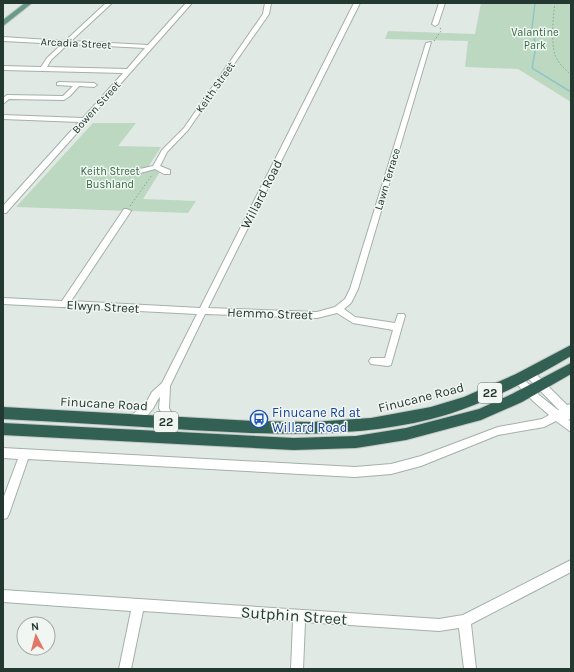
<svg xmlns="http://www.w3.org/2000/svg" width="574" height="672" viewBox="0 0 574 672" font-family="Karla,sans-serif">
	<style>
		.green { fill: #bcd8c0 }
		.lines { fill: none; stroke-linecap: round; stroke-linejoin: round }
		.stream { stroke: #8fc6c8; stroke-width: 1.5 }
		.street-casing { stroke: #a4b0aa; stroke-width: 2 }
		.primary-casing { stroke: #c1c7c5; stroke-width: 2 }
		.highway-casing { stroke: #c1c7c5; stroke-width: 2 }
		.path { stroke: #85a99a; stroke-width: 1; stroke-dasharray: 1.5 2; stroke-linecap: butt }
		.street { fill: #fff; fill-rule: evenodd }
		.primary { fill: #6a9a88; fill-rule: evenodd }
		.highway { fill: #326052; fill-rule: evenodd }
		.labels { text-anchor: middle; stroke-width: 3; stroke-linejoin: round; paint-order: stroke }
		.far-park-label { font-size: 11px; fill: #326a41; stroke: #f1f6f3 }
		.far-street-label { font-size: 11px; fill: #233830; stroke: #f1f6f3 }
		.shield { fill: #f1f6f3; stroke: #61716a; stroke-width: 1 }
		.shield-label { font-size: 12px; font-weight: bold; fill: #233830 }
		.street-label { font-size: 13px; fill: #233830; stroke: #f1f6f3 }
		.transit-label { font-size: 13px; fill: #164399; stroke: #f1f6f3; text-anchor: start }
		.near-street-label { font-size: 16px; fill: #233830; stroke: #f1f6f3 }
	</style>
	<rect width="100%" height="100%" fill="#e1e9e4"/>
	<path class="green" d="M 481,3 L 571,3 L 571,102 L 518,69 L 465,67 L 468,41 L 385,39 L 388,31 L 475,34 Z
		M 93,123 L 136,123 L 118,146 L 161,147 L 148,167 L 163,167 L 143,199 L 196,201 L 188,213 L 16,207 Z"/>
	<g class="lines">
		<path class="stream" d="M 535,3 L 532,28 L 536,46 L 532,68 L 571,92"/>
		<defs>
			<path id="street" d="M 106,3 L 112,3 L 71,41 L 148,45 L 186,3 L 192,3 L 6,213 L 3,213 L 3,206 L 79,122 L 3,119 L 3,115 L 83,118 L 123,73 L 3,70 L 3,66 L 41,67 L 47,58 L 62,44 L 3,41 L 3,37 L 65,41 ZM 68,44 L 145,48 L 127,69 L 47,67 L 51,60 Z
				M 265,3 L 271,3 L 269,14 L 188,130 L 167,152 L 160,166 L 170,170 L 170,174 L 164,174 L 155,169 L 140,173 L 140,169 L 153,166 L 162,150 L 184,128 L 263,14 Z
				M 354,3 L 360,3 L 208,308 L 317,312 L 335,307 L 345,299 L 350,289 L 426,43 L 431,42 L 358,289 L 351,303 L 344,309 L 355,317 L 395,323 L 398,314 L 404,314 L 405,316 L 391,365 L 388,366 L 371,364 L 369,361 L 371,358 L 385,358 L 393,330 L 353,323 L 337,313 L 317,318 L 205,314 L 170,386 L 169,408 L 176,422 L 175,425 L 171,426 L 167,425 L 159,408 L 160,397 C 156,401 155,407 151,411 C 147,416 136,426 129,423 L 128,420 L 129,417 L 145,405 L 152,392 L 162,383 L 197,314 L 3,304 L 3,298 L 62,301 L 124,209 L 127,209 L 131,211 L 71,301 L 200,308 Z
				M 439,3 L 445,3 L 438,24 L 435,26 L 432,24 Z
				M 59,82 L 94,83 L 97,85 L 94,87 L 79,86 L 70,96 L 64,100 L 9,99 L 3,104 L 3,98 L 7,95 L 63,96 L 73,86 L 57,85 L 57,83 Z
				M 529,369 L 532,370 L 567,405 L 571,404 L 571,420 L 568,419 L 571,422 L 571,432 L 556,421 L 544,427 L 498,435 L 421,466 L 391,474 L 355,477 L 28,459 L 9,514 L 7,518 L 3,519 L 3,499 L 18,459 L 3,458 L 3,448 L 355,467 L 391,464 L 421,456 L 498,427 L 542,419 L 549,415 L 533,401 L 515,382 L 513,379 L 515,376 L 518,375 L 521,376 L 539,395 L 558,410 L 559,410 L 526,376 L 524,373 L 526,370 Z
				M 571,560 L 571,572 L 471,624 L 476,669 L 464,669 L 459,628 L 439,631 L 305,622 L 303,669 L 291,669 L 293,621 L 143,611 L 131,669 L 119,669 L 131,611 L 3,602 L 3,590 L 439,619 L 463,615 Z"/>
			<path id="primary" d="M 25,3 L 32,3 L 3,26 L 3,20 Z"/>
			<path id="highway" d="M 571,345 L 571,356 C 527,382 481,406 431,419 C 347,440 260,434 175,429 C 118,425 60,422 3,419 L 3,407 L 253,421 L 312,422 L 371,418 L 431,407 L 464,397 L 516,374 Z
				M 571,363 L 571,374 L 522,402 L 481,420 L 406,440 L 356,448 L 294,450 L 3,435 L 3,423 L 294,438 L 356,436 L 406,428 L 479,409 L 512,394 Z"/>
		</defs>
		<use href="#street" class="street-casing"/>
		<use href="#primary" class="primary-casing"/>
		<use href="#highway" class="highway-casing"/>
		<path class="path" d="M 555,3 C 553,16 551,43 555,55 C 558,63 565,69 571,75
			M 434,41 L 441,31 L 440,27
			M 130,206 L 152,175"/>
		<use href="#street" class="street"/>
		<use href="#primary" class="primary"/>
		<use href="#highway" class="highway"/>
	</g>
	<defs>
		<symbol id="bus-ring" viewBox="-11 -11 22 22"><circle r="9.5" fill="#f1f6f3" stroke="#1a4fb4" stroke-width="1.5"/><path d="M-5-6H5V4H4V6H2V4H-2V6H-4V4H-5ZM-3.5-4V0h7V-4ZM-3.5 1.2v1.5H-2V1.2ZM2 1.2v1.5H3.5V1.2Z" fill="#1a4fb4"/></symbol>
	</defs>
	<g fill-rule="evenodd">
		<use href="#bus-ring" x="249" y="409" width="20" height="20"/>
	</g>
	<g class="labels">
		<g class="far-park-label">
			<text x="535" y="36">Valantine<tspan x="535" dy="13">Park</tspan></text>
			<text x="110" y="175">Keith Street<tspan x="110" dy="13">Bushland</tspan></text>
		</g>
		<g class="far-street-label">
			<text transform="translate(76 43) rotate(3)" y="4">Arcadia Street</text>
			<text transform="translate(215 87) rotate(-55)" y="4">Keith Street</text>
			<text transform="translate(96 107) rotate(-48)" y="4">Bowen Street</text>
			<text transform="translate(387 179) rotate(-73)" y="4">Lawn Terrace</text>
		</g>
		<g class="shield">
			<rect x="478" y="383" width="24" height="20" rx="3"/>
			<rect x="154" y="412" width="24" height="20" rx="3"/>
		</g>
		<g class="shield-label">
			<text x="490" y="397">22</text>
			<text x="166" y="426">22</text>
		</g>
		<g class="street-label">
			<text transform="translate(261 194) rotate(-63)" y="5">Willard Road</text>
			<text transform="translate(103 306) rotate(3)" y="5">Elwyn Street</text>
			<text transform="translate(270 313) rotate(2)" y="5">Hemmo Street</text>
			<text transform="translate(421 397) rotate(-14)" y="5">Finucane Road</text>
			<text transform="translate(104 403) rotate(3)" y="5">Finucane Road</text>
		</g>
		<g class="transit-label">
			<text x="272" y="417">Finucane Rd at<tspan x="272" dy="15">Willard Road</tspan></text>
		</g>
		<g class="near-street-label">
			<text transform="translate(294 615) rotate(4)" y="6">Sutphin Street</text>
		</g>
	</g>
	<rect width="574" height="672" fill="none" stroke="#233830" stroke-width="8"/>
	<g transform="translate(36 636) rotate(354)"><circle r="19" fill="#f1f6f3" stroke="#9faaa5"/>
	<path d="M0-3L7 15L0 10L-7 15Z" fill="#e17767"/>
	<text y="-6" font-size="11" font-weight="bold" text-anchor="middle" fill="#233830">N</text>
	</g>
</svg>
